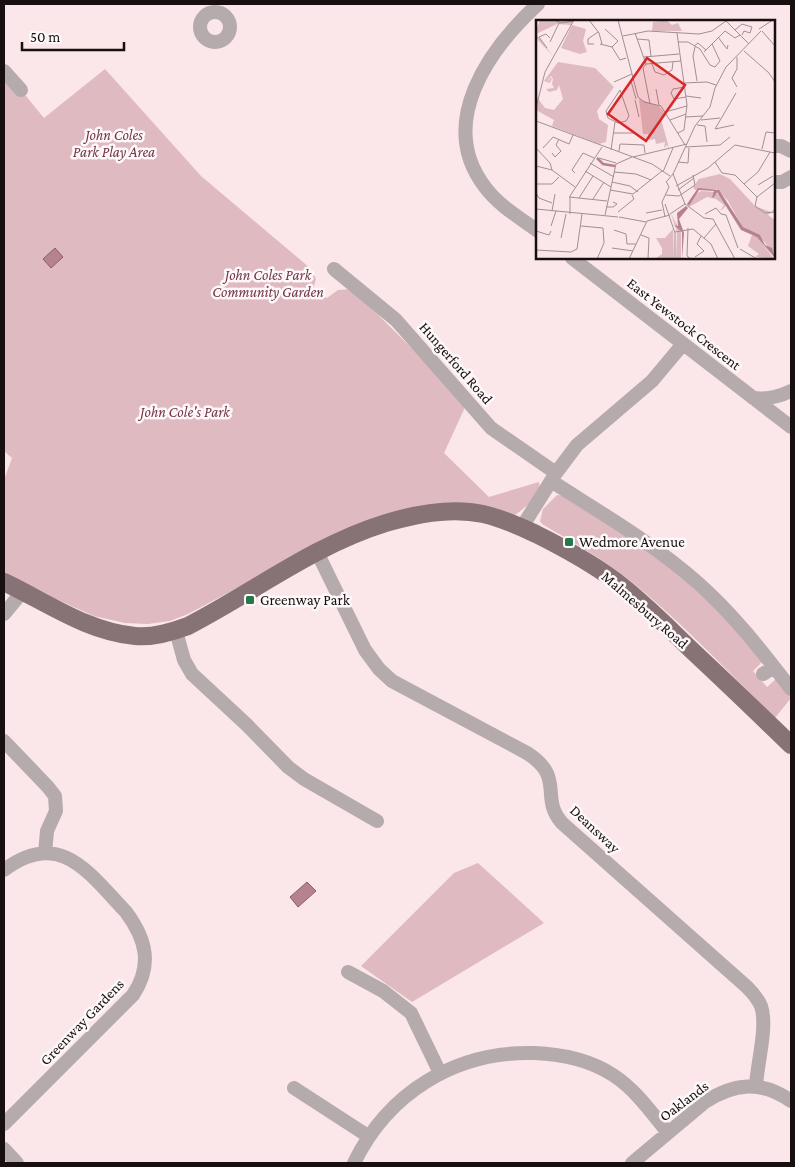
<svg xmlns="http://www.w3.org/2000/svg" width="795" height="1167" viewBox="0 0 795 1167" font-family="'Crimson Pro',serif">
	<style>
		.green { fill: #dfbac1 }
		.water { fill: #b6828d; stroke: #876068 }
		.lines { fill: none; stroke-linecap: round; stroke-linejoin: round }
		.minor { stroke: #b5aaac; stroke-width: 14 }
		.major { stroke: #877276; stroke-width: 18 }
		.poi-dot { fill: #24784a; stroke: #fdf8f9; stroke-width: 2 }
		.labels { text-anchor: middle; stroke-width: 5; stroke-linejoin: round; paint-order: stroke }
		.park-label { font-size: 15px; font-style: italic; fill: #763445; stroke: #fdf8f9 }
		.street-label { font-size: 15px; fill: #180f11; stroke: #fdf8f9 }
		.poi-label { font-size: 15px; fill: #180f11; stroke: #fdf8f9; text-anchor: start }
		.inset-river { fill: none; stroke: #b6828d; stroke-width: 2.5 }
		.inset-road { fill: none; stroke: #a09093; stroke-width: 1 }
		.view { fill: #d62828; fill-opacity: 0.15; stroke: #d62828; stroke-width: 2.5 }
		.inset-edge { fill: none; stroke: #180f11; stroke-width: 2.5 }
	</style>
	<rect width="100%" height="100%" fill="#fbe6ea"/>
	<path class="green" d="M 105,69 L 201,176 L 310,268 L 316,279 L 313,289 L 327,298 L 338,290 L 352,289 L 467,403 L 444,453 L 489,497 L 539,482 C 542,497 525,507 515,515 L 489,509 L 431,505 L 239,587 L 188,614 L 170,621 L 148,624 L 125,623 L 94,616 L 4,576 L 4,480 L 12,458 L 4,451 L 4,74 L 21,90 L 44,118 Z
		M 557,495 L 563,496 L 665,562 L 725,617 L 762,662 L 753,671 L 767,687 L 776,679 L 791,698 L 775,718 C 727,671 681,621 628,579 C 601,558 571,541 542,524 L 540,521 L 543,509 Z
		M 478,863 L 544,923 L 412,1002 L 361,966 L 454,873 Z"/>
	<path class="water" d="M 55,248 L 63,257 L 51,268 L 43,259 Z
		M 307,882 L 316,891 L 298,907 L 290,897 Z"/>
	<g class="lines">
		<path class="minor" d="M200 27a15 15 0 1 1 30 0a15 15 0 1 1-30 0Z
			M 4,71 L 21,90
			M 774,146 L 781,146 L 791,151
			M 774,182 L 782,182 L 791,177
			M 538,231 C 520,218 498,205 485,187 C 436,123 489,49 538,4
			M 572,258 L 791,427
			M 334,269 L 396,320 L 491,428 L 556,473
			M 753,398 C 767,400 778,397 791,391
			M 551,481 C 601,513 653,543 698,583 C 733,614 762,651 791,689
			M 522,527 L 556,473 L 577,445 L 652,381 L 683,344
			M 317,552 L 365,650 L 379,669 L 392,681 L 527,753 C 566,778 539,797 562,823 L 747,987 C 753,993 758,999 761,1006 C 768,1026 757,1064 756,1086
			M 4,614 L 23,591
			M 176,631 L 184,660 L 192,674 L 247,725 L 288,767 L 304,779 L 377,821
			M 763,674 L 774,667
			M 4,741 L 48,787 L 55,796 L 56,811 L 47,831 L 45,853
			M 4,870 C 60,828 89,873 126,912 C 146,939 153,965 133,995 L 4,1124
			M 348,972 L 383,991 L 411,1013 L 440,1073
			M 294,1088 L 368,1136
			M 4,1149 L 17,1163
			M 354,1163 C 388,1093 455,1051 534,1053 C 561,1054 590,1060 613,1075 C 635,1089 652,1113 668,1133
			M 632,1163 L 705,1102 C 734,1083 761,1080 791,1101"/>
		<path class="major" d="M 4,582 C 46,602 88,632 135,636 C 153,638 172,632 188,626 C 254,592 314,545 386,523 C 416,514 451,507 483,514 C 501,518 519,526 536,534 C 562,547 590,562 614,580 C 645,603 672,632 701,659 C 731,687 761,716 791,745"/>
	</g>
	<g class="poi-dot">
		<rect x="564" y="537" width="10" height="10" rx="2.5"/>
		<rect x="245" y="595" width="10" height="10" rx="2.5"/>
	</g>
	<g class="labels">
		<g class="park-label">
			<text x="114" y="140">John Coles<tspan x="114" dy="17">Park Play Area</tspan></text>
			<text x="268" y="280">John Coles Park<tspan x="268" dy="17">Community Garden</tspan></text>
			<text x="185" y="417">John Cole's Park</text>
		</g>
		<g class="street-label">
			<text transform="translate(684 324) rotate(38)" y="5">East Yewstock Crescent</text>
			<text transform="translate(456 363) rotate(49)" y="5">Hungerford Road</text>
			<text transform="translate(645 610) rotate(41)" y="5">Malmesbury Road</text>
			<text transform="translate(595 829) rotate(43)" y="5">Deansway</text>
			<text transform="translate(82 1022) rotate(-46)" y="5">Greenway Gardens</text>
			<text transform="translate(684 1101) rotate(-37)" y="5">Oaklands</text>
		</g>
		<g class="poi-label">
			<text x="579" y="547">Wedmore Avenue</text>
			<text x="260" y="605">Greenway Park</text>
		</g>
	</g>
	<g transform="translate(536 20)">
		<rect width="239" height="239" fill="#fbe6ea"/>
		<path d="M 4,0 L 37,0 L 35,5 L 21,4 L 0,14 L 17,36 L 0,18 L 0,10 ZM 130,0 L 136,5 L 142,3 L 146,11 L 116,11 L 117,2 ZM 36,5 L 50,9 L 47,21 L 51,32 L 44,34 L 25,28 ZM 22,42 L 59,48 L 78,67 L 61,91 L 63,99 L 72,105 L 70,122 L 63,124 L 16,106 L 18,100 L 0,90 L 0,76 L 9,88 L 18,90 L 27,79 L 23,65 L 21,70 L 13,72 L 10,69 L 18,68 L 16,64 L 17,59 L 15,56 L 12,60 L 13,61 L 14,58 L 16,58 L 14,63 L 8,61 ZM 103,79 L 123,86 L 130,95 L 125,99 L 133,128 L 131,125 L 128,128 L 129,122 L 120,124 L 119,119 L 113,120 L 112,114 L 107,114 ZM 184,154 L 194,159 L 219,186 L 235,192 L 239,188 L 239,190 L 232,195 L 239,200 L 239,235 L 225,218 L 206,206 L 192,181 L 181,169 L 159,170 L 157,167 L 163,159 ZM 165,171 L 180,172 L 191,184 L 188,188 L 184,191 L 188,185 L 180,179 L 171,177 L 153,187 L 158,175 ZM 135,194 L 145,212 L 145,239 L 140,239 L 141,212 ZM 137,209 L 138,239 L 119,239 L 126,234 L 126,228 L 120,218 L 129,218 ZM 216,215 L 221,216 L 238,239 L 219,237 L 223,234 L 212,226 Z" fill="#dfbac1"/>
		<path d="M 162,168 L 183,170 L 207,207 L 224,215 L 229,225 L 236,228 L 239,238 L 221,217 L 205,210 L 181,172 L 178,177 L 176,178 L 178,171 L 163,170 L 153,186 L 151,184 ZM 150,186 L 152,188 L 143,199 L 148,213 L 146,239 L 146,212 L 138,205 L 142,206 L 141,193 Z" fill="#b6828d"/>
		<path class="inset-river" d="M 61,138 L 67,144 L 79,146"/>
		<path class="inset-road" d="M 18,0 L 25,3 L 37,1M 53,0 L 63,13 L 66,24M 82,0 L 102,77 L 108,82 L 125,86 L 149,125M 69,9 L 82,21 L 76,27M 223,9 L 237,0M 199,10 L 206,4 L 216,7 L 214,13 L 208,11 L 206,15M 226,11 L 239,26M 99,13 L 110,44M 141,13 L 151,85 L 148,110 L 142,113M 87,16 L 112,11 L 163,14 L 176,11 L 190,1 L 213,24M 182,17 L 191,29 L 192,25M 101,19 L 113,20 L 115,36M 14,22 L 23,3M 142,22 L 152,22 L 164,29 L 174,45 L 179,47 L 184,41 L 176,24M 58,24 L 52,24 L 52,19 L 62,12M 64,24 L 76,27 L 84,40 L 90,38M 158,26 L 162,23 L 170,30M 159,27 L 157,36 L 161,61M 11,28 L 3,17 L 10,14 L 14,18M 208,31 L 233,53 L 239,62M 168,32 L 189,11 L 199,18 L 204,15M 108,37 L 143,34M 201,37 L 201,49 L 196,58 L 201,67M 110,44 L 107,48 L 114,84M 110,44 L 145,41M 116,44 L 119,52 L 128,55 L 136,50 L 137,42M 95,61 L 100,79M 78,62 L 96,54M 148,63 L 171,62 L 180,65M 149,67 L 137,69 L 135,73 L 138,79 L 150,77M 120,69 L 123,85M 84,70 L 93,96 L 90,101 L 82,103 L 72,98 L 70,91 ZM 150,76 L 165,78M 99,80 L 103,97M 0,88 L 9,52 L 38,0M 129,92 L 151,86M 149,97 L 167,96M 134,100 L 150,94M 165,100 L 184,98M 0,101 L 116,144 L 134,156M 161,105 L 169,106 L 171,122M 198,105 L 179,109 L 200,73M 77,113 L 100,113M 150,127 L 184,125 L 194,117M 0,128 L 14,143 L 16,150M 7,128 L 17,117 L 33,124 L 37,115M 226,129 L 230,112 L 239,113M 75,130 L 79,102M 83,131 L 84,124 L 108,125 L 109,133M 16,133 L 19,137 L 25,131 L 20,125 L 23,119M 97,137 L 151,124M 63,138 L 80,143M 142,142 L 152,143 L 153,128M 179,142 L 186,153 L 199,155 L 221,177 L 239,163M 54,143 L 78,157M 0,146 L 16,150 L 39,167M 49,151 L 75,167M 78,152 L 100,154 L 115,160M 127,152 L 137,128M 39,153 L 36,150 L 47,133 L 58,138M 137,154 L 149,184 L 168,198 L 177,199 L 199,239M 131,161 L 137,154 L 159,106 L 174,87 L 179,68 L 190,47 L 225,11M 76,162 L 94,166 L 102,172M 0,164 L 16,164 L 23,157M 208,164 L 222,152 L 234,132M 222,165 L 237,156M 140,166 L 172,148 L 199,125 L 239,133M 74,170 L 97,174 L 126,151M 142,170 L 158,158M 0,173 L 3,178 L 16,183M 130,175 L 143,176 L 159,165 L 157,155M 33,177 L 71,181M 221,177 L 219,186 L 229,193 L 239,192M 43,178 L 57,156M 57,179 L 68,162M 129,184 L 139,213 L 139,239M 70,187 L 77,187 L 81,184 L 77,182M 0,189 L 82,197M 16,191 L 19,174M 82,192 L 98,179 L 96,175M 110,193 L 126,190M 34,194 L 34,176 L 66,127M 134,194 L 149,184M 169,194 L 180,188 L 185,194M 185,194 L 190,195 L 202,228M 69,195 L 80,144 L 96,137M 83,197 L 110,202M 129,197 L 126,182 L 133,167 L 130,161M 15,206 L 20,191M 45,206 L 67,208M 152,208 L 151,236 L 155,239M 78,210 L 90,214 L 91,224 L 100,224M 0,211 L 13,215 L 15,211M 139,212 L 157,209 L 175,224 L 182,239M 105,215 L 113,218 L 112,239M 25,218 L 30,194M 168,218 L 180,204M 76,228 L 97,231M 204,229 L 221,239M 0,230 L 35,232 L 41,229 L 46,194M 159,237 L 168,231 L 161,224 L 165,216M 61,239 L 68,223 L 67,208M 93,239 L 111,201 L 134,195"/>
		<path class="view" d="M 111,38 L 149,65 L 110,121 L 72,94 Z"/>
		<rect width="239" height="239" class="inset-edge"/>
	</g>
	<rect width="795" height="1167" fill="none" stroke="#180f11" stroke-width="10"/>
	<path d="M22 42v8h102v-8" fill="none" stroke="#180f11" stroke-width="2.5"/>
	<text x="30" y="42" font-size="15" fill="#180f11" stroke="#fdf8f9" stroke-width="4" paint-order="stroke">50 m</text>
</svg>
